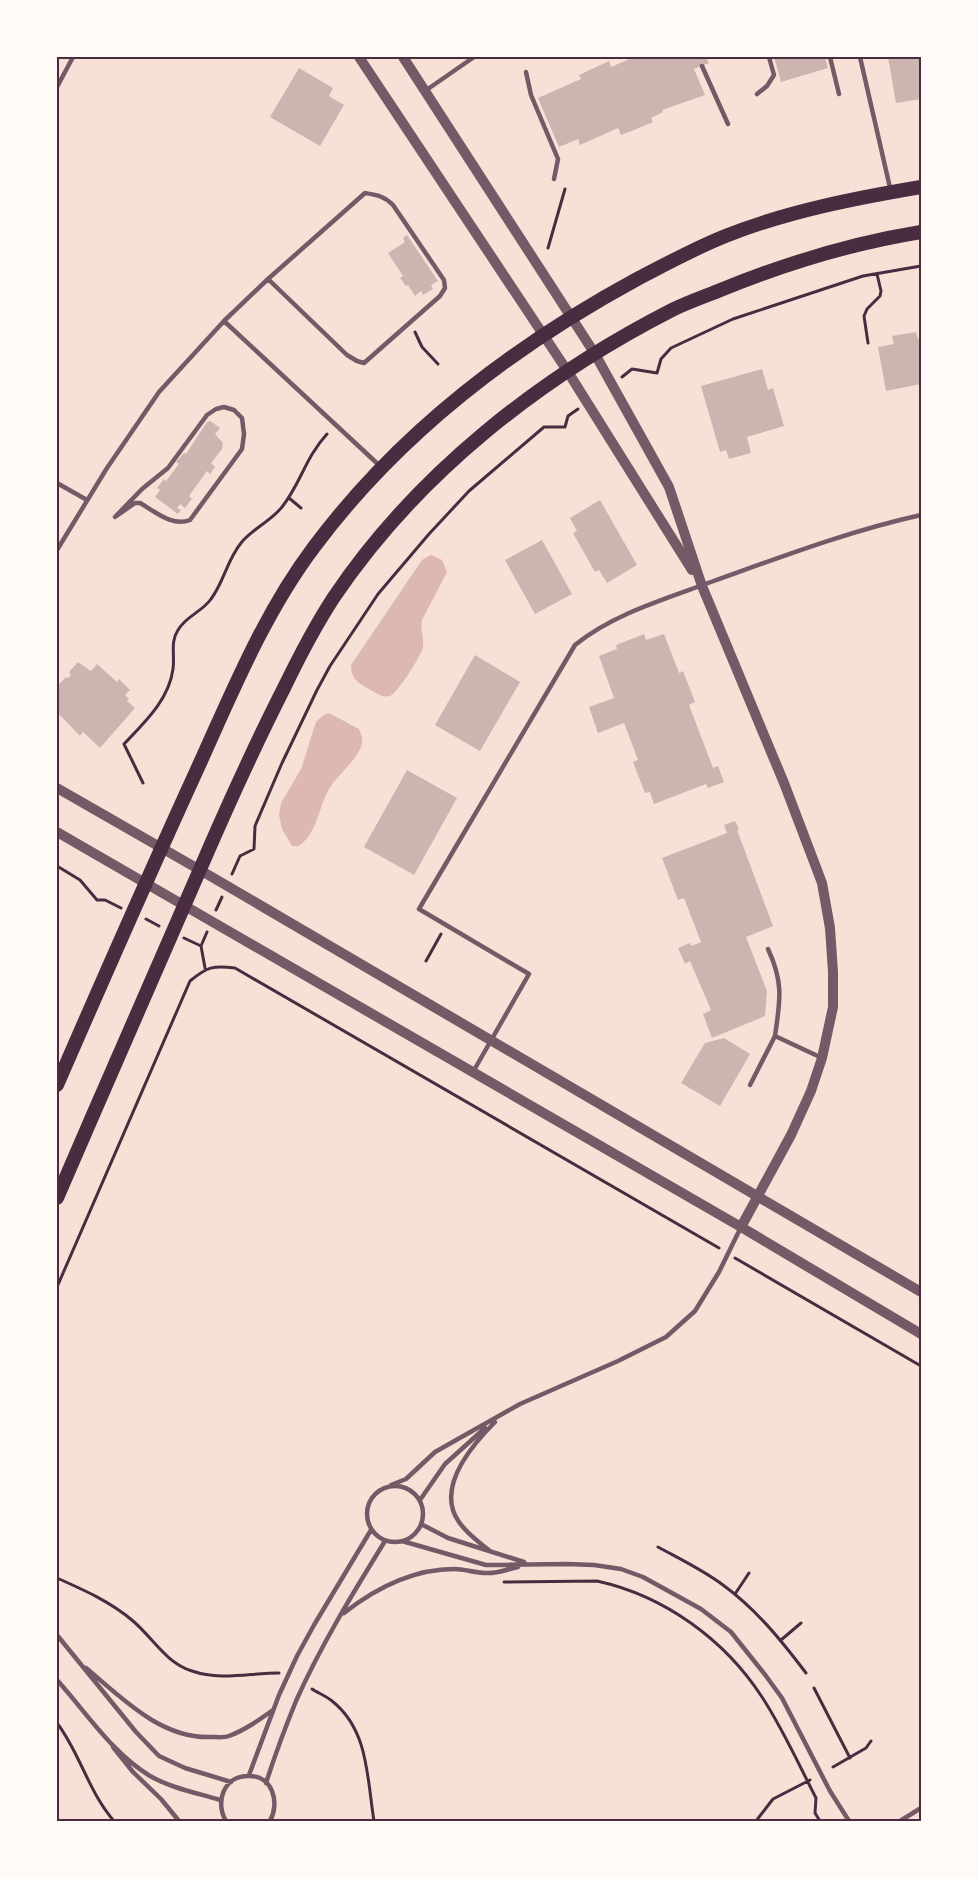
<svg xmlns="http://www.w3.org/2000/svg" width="978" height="1878" viewBox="0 0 978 1878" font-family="'Playfair Display',serif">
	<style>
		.water { fill: #dcb8b0 }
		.building { fill: #ccb4b1 }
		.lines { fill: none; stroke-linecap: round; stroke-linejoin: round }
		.path { stroke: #4a2c40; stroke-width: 3 }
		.service { stroke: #755966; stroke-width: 4.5 }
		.tertiary { stroke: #755966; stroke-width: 10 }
		.primary { stroke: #4a2c40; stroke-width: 14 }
		.neatline { fill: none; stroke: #4a2c40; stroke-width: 2 }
	</style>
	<rect width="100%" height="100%" fill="#f7e1d7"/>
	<path class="water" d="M 431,555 L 442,560 L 447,572 L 422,620 C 420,629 424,638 423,647 C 422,655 396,695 390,696 C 383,698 375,693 369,689 C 358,683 351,679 351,665 L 422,560 Z
		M 329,713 L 359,729 C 361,734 363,738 362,743 C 359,759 337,775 329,789 C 318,808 318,832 299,846 L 292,846 L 282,829 L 279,815 L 281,803 L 301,769 L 316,722 L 322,716 Z"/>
	<path class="building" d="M 634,57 L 706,57 L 709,63 L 694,69 L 705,95 L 662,110 L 663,112 L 651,118 L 653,122 L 634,130 L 621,135 L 618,128 L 580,145 L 578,139 L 559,147 L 538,98 L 581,79 L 579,75 L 609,61 L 611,67 Z
		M 774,57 L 825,57 L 828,68 L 781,82 Z
		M 888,57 L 921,57 L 921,99 L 896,103 Z
		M 299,68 L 333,88 L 329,96 L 344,105 L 320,146 L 270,117 Z
		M 407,235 L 438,281 L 431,285 L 433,289 L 423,295 L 421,291 L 415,296 L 408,285 L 406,286 L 400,278 L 403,276 L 388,253 L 405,242 L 403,238 Z
		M 916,332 L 918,339 L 921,339 L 921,384 L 886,391 L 878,347 L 894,344 L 892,336 Z
		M 762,369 L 768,390 L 773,388 L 784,426 L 747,437 L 751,453 L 729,459 L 726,450 L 720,452 L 701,386 Z
		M 210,421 L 220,428 L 215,434 L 223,443 L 222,449 L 211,463 L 215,467 L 210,474 L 207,471 L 189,496 L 192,499 L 185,508 L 180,504 L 177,508 L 181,510 L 178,514 L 155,497 L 160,490 L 157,488 L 164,479 L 166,481 L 179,464 L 176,462 L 184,453 L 186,454 L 207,422 Z
		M 600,500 L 637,565 L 607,583 L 599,570 L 595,572 L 573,533 L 577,531 L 570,518 Z
		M 542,540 L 572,594 L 535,614 L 505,560 Z
		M 644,634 L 646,640 L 664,634 L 679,673 L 683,671 L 695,702 L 689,705 L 713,768 L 718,766 L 724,782 L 708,788 L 706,784 L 654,804 L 650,792 L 645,793 L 633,762 L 638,760 L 624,723 L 598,733 L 589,707 L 614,698 L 599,656 L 617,649 L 616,645 Z
		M 475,655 L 520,682 L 480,751 L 435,725 Z
		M 78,662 L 91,671 L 97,664 L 117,682 L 119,679 L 130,690 L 125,695 L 129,699 L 127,701 L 135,708 L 100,748 L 83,732 L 80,736 L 57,712 L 57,686 L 66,677 L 68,678 L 71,675 L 69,672 Z
		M 407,770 L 457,798 L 414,875 L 364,847 Z
		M 735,821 L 739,829 L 737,830 L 773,926 L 746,937 L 767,991 L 765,1016 L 712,1038 L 703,1014 L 711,1010 L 690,961 L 685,964 L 678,948 L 690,943 L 691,946 L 701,942 L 684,898 L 678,900 L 662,858 L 727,833 L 724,825 Z
		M 724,1038 L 750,1054 L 720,1106 L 681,1083 L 705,1043 Z"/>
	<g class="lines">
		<path class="path" d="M 548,248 L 565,189
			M 415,332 L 422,347 L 438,364
			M 868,343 L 864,316 L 867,309 L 880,296 L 881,291 L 877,274
			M 622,377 L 632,369 L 657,373 L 661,359 L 671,348 L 733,319 L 863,276 L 921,266
			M 289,498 L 301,508
			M 143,783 L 124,744 C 144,723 169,700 173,669 C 175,655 170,642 178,630 C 186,616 202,612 211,599 C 224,582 227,560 241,543 C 252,529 270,522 282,507 C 301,483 305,458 327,434
			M 57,866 L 80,880 L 97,900 L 105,900 L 121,908
			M 232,874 L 240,856 L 254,849 L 255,826 L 282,763 L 317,690 L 330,666 L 378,594 L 429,534 L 469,491 L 544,427 L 565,427 L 568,416 L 578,409
			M 216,910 L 222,897
			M 146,919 L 159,926
			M 184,938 L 201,946
			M 426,961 L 441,934
			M 205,968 L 201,946 L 207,932
			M 735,1258 L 921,1366
			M 57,1287 L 190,981 C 207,967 213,965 235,968 L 719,1248
			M 658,1547 C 680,1559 703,1570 723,1585 C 756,1609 781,1640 806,1673
			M 57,1578 C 84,1590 111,1602 133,1621 C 153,1638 166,1663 192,1671 C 221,1681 249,1673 279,1673
			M 504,1582 L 597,1581 C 665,1596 725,1640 762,1697 C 783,1729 799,1765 816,1798 L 815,1813 L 820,1821
			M 735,1594 L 749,1573
			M 781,1640 L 801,1623
			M 814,1688 L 850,1758
			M 312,1689 C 318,1693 326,1696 332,1701 C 369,1730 367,1779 374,1821
			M 57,1723 C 80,1753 88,1791 114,1821
			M 833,1767 L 866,1748 L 871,1741
			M 756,1821 L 773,1799 L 810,1780"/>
		<path class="service" d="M 830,57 L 839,94
			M 860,57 L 891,192
			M 702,66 L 728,124
			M 526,72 L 531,95 L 558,159 L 554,179
			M 57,87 L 73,57
			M 425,91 L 474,57
			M 757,94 L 767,86 L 774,75 L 769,57
			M 224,321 L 380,466
			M 224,407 L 234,410 L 242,418 L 244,434 L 242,449 L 190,520 C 172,527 156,512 140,503 L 135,503 L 115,517 L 142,489 L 168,468 L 207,415 L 216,409 Z
			M 57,483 L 87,500
			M 57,550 L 107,468 L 159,392 L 224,321 L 268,279 L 365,193 C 377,195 384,196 393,205 L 444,280 L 445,288 L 440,296 L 364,363 L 357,361 L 347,355 L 268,279
			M 768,949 C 784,983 780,1001 775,1036 L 822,1058
			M 473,1072 L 529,974 L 419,909 L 575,645 C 613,614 665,599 711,582 C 781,557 849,531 921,515
			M 750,1085 L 775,1036
			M 391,1485 L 406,1479 L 435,1452 L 520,1404 L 618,1361 L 666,1337 L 695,1311 L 719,1272 L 741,1227
			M367 1514a28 28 0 1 1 56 0a28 28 0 1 1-56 0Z
			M 420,1500 L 445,1464 L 485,1428
			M 421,1524 L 448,1538 L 524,1562
			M 402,1541 L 486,1565 L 567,1564 L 594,1565 L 621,1569 L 643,1577 L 701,1609 L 731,1632 L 766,1676 L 782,1698 L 830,1791 L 849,1821
			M 490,1551 C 479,1542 467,1534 459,1522 C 435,1488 472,1445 495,1422
			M 344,1613 C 376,1588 412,1569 454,1569 C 465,1569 475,1573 486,1573 C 496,1574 508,1569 518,1567
			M 57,1635 L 136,1732 L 159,1756 L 185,1768 L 231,1782
			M 86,1668 C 122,1698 161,1739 211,1737 C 217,1737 224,1738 229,1736 C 245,1730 259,1720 273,1710
			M 57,1680 C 86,1712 112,1753 150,1776 C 171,1788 197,1793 220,1800
			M 113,1747 L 133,1772 L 161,1799 L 179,1821
			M 249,1775 L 279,1695 L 297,1656 L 314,1625 L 371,1530
			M 266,1783 C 275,1755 285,1728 296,1701 C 321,1645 353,1593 385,1541
			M 226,1821 C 215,1803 223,1776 248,1776 C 273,1775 280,1803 270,1821
			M 900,1821 L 921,1808"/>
		<path class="tertiary" d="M 359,57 L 568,372 L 692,570
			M 403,57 L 595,354 L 669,487 L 702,586 L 784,783 L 822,883 L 830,928 L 833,972 L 833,1007 L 822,1058 L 811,1091 L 791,1135 L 741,1227
			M 57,788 L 200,870 L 921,1292
			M 57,832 L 741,1227 L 921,1334"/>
		<path class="primary" d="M 57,1085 C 104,977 151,870 200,763 C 233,690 265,612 314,547 C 399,433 515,345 639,278 C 668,263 697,247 728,235 C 789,211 856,198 921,187
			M 57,1198 C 107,1082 158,966 208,851 C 232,796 257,741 284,688 C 299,657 315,626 334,597 C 417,474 539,378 672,310 C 688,302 706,296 723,289 C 787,263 853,243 921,232"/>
	</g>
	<rect width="978" height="1878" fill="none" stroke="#fffaf5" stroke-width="117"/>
	<rect x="58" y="58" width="862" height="1762" class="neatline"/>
</svg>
